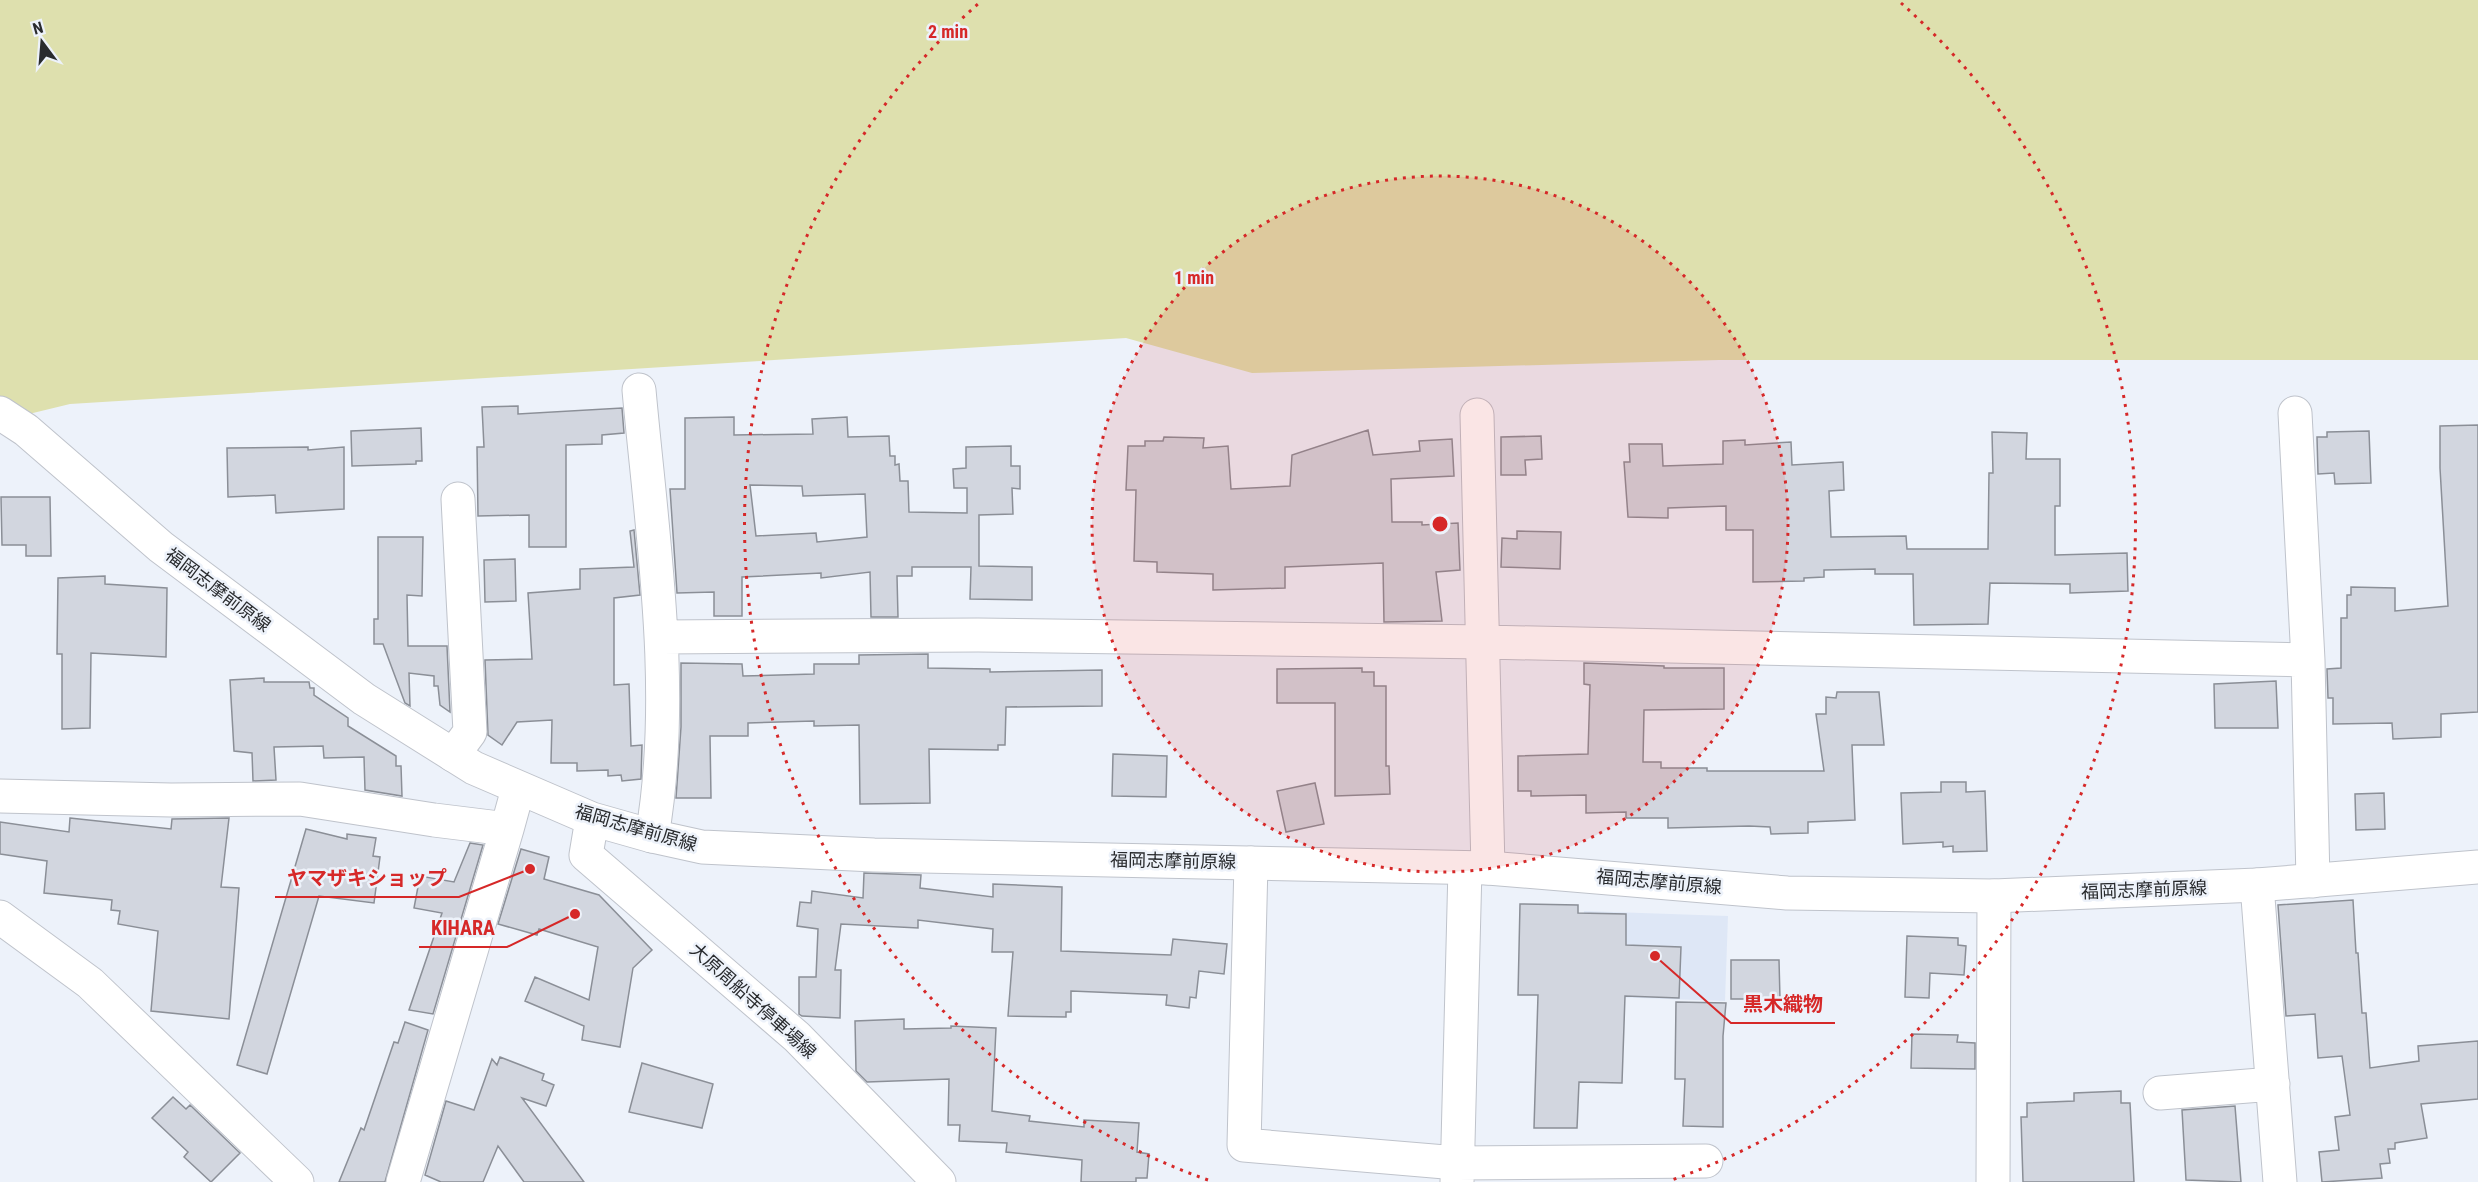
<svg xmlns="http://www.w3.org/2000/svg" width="2478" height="1182" viewBox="0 0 2478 1182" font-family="'Roboto Condensed','Noto Sans JP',sans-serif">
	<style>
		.built { fill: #dee7f6 }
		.green { fill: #dee0ae }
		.building { fill: #d2d6df; stroke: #8b8f97; stroke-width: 1.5; fill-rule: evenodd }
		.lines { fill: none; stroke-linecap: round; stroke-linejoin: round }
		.minor-casing { stroke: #bfc3cb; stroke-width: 35 }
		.major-casing { stroke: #bfc3cb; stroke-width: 35 }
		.minor { stroke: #fff; stroke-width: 33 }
		.major { stroke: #fff; stroke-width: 33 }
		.ring { fill: none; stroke: #d62828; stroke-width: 3; stroke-dasharray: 3 6 }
		.labels { text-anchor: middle; stroke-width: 5; stroke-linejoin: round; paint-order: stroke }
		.street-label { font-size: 18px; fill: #292b2e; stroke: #edf2fa }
		.centre { fill: #d62828; stroke: #edf2fa; stroke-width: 3 }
		.ring-label { font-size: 18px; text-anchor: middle; font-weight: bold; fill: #d62828; stroke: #edf2fa; stroke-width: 5; stroke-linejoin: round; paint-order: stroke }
		.leader { fill: none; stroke: #d62828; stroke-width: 2 }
		.callout-dot { fill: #d62828; stroke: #edf2fa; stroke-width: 2 }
		.callout-label { font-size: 20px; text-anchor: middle; font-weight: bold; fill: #d62828; stroke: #edf2fa; stroke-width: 5; stroke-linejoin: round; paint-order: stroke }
	</style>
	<rect width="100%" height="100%" fill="#edf2fa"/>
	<path class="built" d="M 1584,911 L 1728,916 L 1725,1001 L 1581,996 Z"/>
	<path class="green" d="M 0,0 L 2478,0 L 2478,360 L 1719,360 L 1252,373 L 1126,338 L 70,404 L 0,421 Z"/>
	<path class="building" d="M 518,406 L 518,414 L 622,408 L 624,433 L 602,435 L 602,444 L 566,445 L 566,547 L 529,547 L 529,515 L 478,516 L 477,447 L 484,447 L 482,407 Z
		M 734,417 L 734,435 L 813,434 L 812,419 L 847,417 L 848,437 L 889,436 L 890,456 L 895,456 L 895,465 L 899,464 L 900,481 L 908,481 L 909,512 L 967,513 L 967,488 L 954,488 L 953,469 L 966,468 L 966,447 L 1011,446 L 1011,466 L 1020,466 L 1020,489 L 1012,488 L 1013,514 L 979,515 L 979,566 L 1032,567 L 1032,600 L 970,599 L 971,567 L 912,567 L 912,576 L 897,576 L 898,617 L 871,617 L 870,572 L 821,578 L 821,573 L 742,577 L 742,616 L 714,616 L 714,592 L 677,593 L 670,489 L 685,489 L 685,418 ZM 750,485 L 802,486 L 803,496 L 865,494 L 867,537 L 817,542 L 816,533 L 756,536 Z
		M 2478,425 L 2478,712 L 2441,714 L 2441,737 L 2393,739 L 2392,723 L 2333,724 L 2333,698 L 2328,698 L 2327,669 L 2341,668 L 2341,618 L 2347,618 L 2347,595 L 2351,595 L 2351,587 L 2395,588 L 2395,611 L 2448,606 L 2440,468 L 2440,426 Z
		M 421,428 L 422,461 L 416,461 L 416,464 L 352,466 L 351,431 Z
		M 1368,430 L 1373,455 L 1420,451 L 1419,441 L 1452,439 L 1454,476 L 1391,479 L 1392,522 L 1422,522 L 1422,525 L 1458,523 L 1460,570 L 1436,572 L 1442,621 L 1384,622 L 1383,563 L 1285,567 L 1285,588 L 1213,590 L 1213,574 L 1157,572 L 1157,562 L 1134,561 L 1136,490 L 1126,490 L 1128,446 L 1145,446 L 1145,441 L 1163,441 L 1164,437 L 1204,438 L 1203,448 L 1228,446 L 1231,489 L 1290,486 L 1292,455 Z
		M 2369,431 L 2371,483 L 2335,484 L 2334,473 L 2318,474 L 2317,437 L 2327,437 L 2327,432 Z
		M 1992,432 L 2027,433 L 2026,459 L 2060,459 L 2060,506 L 2055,506 L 2055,555 L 2127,553 L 2128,591 L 2070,593 L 2070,584 L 1990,583 L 1988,624 L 1914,625 L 1913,574 L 1875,574 L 1875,569 L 1824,570 L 1824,577 L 1804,578 L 1804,581 L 1753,582 L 1753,530 L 1726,530 L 1726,506 L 1668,508 L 1668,518 L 1628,517 L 1624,462 L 1630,462 L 1629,444 L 1662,444 L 1663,466 L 1723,464 L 1723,441 L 1745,440 L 1745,445 L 1791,442 L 1792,465 L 1843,462 L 1844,490 L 1829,491 L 1831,537 L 1906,536 L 1907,549 L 1988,549 L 1989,473 L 1993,473 Z
		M 1541,436 L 1542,459 L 1525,460 L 1526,475 L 1501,475 L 1501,437 Z
		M 308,447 L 308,450 L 344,447 L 344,509 L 276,513 L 275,495 L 228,497 L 227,448 Z
		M 1,497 L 50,497 L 51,556 L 26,556 L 26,545 L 2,545 Z
		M 634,530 L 640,595 L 614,598 L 614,685 L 629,684 L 631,746 L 642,745 L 641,779 L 622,781 L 621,775 L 608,776 L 608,770 L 577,771 L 577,763 L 551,763 L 552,720 L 517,722 L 502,745 L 488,735 L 485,660 L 532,659 L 528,593 L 580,589 L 580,569 L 634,567 L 630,531 Z
		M 1517,531 L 1561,532 L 1560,569 L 1501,567 L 1502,538 L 1517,539 Z
		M 378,537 L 423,537 L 422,596 L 407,595 L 408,646 L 447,646 L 450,712 L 440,705 L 438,686 L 434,686 L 434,676 L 409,673 L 410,706 L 405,703 L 383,644 L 374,644 L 374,619 L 378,619 Z
		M 515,559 L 516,601 L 485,602 L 484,560 Z
		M 105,576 L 105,584 L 167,588 L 166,657 L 91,653 L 90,728 L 62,729 L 62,654 L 57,654 L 58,578 Z
		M 928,654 L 928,668 L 990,669 L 990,672 L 1102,670 L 1102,706 L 1006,707 L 1005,745 L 998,745 L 998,750 L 929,749 L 930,803 L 860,804 L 859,725 L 814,726 L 814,721 L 748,723 L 748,736 L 710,736 L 711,798 L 676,798 L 681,727 L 681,663 L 742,664 L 743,676 L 814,674 L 814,664 L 859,664 L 859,655 Z
		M 1584,663 L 1664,666 L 1664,668 L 1724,668 L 1724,709 L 1644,710 L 1643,762 L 1661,762 L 1661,768 L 1707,768 L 1707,771 L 1824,771 L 1816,714 L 1826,714 L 1826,697 L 1836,698 L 1837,692 L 1879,692 L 1884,745 L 1852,745 L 1855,820 L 1808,822 L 1808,833 L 1771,834 L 1770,827 L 1749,826 L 1668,828 L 1668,818 L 1626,818 L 1626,812 L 1586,813 L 1586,795 L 1531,796 L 1531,791 L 1518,791 L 1518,756 L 1588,754 L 1590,685 L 1584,684 Z
		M 1362,668 L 1362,672 L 1374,672 L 1374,686 L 1386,686 L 1386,766 L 1389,766 L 1390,794 L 1335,796 L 1335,703 L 1277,703 L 1277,669 Z
		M 264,678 L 264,682 L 309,682 L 310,688 L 314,688 L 314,695 L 348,718 L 348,726 L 396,756 L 396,766 L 401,766 L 402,796 L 365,790 L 364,757 L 324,758 L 323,746 L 274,747 L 276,780 L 253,781 L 252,753 L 234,751 L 230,680 Z
		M 2276,681 L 2278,728 L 2215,728 L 2214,684 Z
		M 1113,754 L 1167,756 L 1166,797 L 1112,796 Z
		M 1941,782 L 1966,782 L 1966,792 L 1985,791 L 1987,851 L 1953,852 L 1953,846 L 1943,847 L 1943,842 L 1903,844 L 1901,793 L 1941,792 Z
		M 1315,783 L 1324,824 L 1286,832 L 1277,791 Z
		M 2384,793 L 2385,829 L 2356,830 L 2355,794 Z
		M 70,818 L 171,829 L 172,819 L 229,818 L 221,887 L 239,888 L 229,1019 L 151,1011 L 158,931 L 118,924 L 120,911 L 111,910 L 112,900 L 44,893 L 47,861 L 0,854 L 0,822 L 69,832 Z
		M 306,829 L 347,839 L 347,834 L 376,838 L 373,856 L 380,857 L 374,903 L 319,896 L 267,1074 L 237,1065 Z
		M 470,843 L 483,845 L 433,1014 L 409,1010 L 442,913 L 414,908 L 420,876 L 454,882 Z
		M 521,849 L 549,857 L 544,879 L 599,895 L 652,950 L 633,968 L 620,1047 L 582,1040 L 584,1026 L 525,1001 L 535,977 L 589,1000 L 598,947 L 539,929 L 537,935 L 498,924 Z
		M 864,873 L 921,875 L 920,888 L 993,897 L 993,884 L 1062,887 L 1061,951 L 1171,955 L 1173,939 L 1227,944 L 1224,974 L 1199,971 L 1196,998 L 1190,997 L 1189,1008 L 1166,1005 L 1167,995 L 1071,991 L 1071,1012 L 1066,1012 L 1066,1017 L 1008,1016 L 1013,952 L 992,952 L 993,929 L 918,920 L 918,928 L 841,924 L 835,970 L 841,970 L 840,1018 L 802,1016 L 799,1014 L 799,977 L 816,977 L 818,929 L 797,926 L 800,902 L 811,903 L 812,891 L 863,898 Z
		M 2353,900 L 2356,953 L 2358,953 L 2362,1013 L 2366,1013 L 2370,1068 L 2419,1061 L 2418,1046 L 2478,1041 L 2478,1099 L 2421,1104 L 2427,1138 L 2395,1143 L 2395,1149 L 2388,1149 L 2390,1163 L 2380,1164 L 2382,1178 L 2322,1182 L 2319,1152 L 2339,1150 L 2335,1117 L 2350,1115 L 2342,1056 L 2318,1058 L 2315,1014 L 2286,1016 L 2278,905 Z
		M 1520,904 L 1578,905 L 1578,913 L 1626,914 L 1626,945 L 1681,947 L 1679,998 L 1625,996 L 1622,1083 L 1579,1082 L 1577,1128 L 1534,1128 L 1538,995 L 1518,995 Z
		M 1907,936 L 1958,938 L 1958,945 L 1966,946 L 1964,975 L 1930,973 L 1929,998 L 1905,997 Z
		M 1731,960 L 1779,960 L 1780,999 L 1731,999 Z
		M 1676,1002 L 1726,1003 L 1723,1036 L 1723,1127 L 1683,1126 L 1685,1079 L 1675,1079 Z
		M 904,1019 L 904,1029 L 951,1028 L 951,1026 L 996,1028 L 992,1111 L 1030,1116 L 1029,1121 L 1084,1127 L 1084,1120 L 1139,1123 L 1137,1152 L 1149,1154 L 1147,1178 L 1136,1178 L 1136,1182 L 1081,1182 L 1082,1160 L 1006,1152 L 1007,1143 L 959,1141 L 960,1125 L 948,1125 L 949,1079 L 867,1082 L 856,1071 L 855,1021 Z
		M 405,1022 L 428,1030 L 385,1182 L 339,1182 L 361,1128 L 364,1130 L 394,1042 L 398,1043 Z
		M 1912,1034 L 1958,1035 L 1957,1042 L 1975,1043 L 1975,1069 L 1911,1068 Z
		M 500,1057 L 544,1074 L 542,1080 L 554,1085 L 546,1106 L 522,1098 L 584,1182 L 524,1182 L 498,1146 L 483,1182 L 441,1182 L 425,1175 L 446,1101 L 474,1110 L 492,1059 L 497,1065 Z
		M 642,1063 L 713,1084 L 702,1128 L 629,1112 Z
		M 2121,1091 L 2121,1103 L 2130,1103 L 2134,1182 L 2023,1182 L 2021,1117 L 2027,1117 L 2027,1103 L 2074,1101 L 2074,1093 Z
		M 173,1097 L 186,1109 L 190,1105 L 240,1153 L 211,1182 L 184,1157 L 188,1152 L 152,1118 Z
		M 2235,1106 L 2241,1182 L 2186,1180 L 2182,1110 Z"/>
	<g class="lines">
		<defs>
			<path id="minor" d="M 639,390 C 652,534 677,693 652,836
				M 2295,413 L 2308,660 L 2313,881
				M 1477,415 L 1488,868
				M 662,637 L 978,635 L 1485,642 L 2308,660
				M 453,755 L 470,732 L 458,499
				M 0,796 L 171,800 L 300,799 L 434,820 L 507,829 L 518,789
				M 1251,863 L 1244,1145 L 1457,1163 L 1706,1161
				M 2257,885 L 2280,1182
				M 0,917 L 90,983 L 297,1182
				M 2160,1093 L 2273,1084
				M 403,1182 L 507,829
				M 1457,1182 L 1465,868
				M 1993,1182 L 1994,896"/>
			<path id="major" d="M 0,413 L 26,430 L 161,547 L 364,699 L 474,768 L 592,819 L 652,836 L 702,847 L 874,855 L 1488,868 L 1787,893 L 1994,896 L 2257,885 L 2478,867
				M 592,819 L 586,855 L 797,1037 L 939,1182"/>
		</defs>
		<use href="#minor" class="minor-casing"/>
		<use href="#major" class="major-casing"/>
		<use href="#minor" class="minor"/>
		<use href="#major" class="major"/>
	</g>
	<circle cx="1440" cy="524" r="348" fill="#d62828" fill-opacity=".12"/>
	<g class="ring">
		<circle cx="1440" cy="524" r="348"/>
		<path d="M1208 1180A696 696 0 0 1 979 3M1901 3A696 696 0 0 1 1672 1180"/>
	</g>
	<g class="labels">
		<g class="street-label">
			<text transform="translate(218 590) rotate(37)" y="6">福岡志摩前原線</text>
			<text transform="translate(636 828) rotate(16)" y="6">福岡志摩前原線</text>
			<text transform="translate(1173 861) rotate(1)" y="6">福岡志摩前原線</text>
			<text transform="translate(1659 882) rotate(5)" y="6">福岡志摩前原線</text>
			<text transform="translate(2144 890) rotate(-2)" y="6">福岡志摩前原線</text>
			<text transform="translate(753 1001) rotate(42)" y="6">大原周船寺停車場線</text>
		</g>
	</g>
	<circle cx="1440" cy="524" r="9" class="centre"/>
	<g class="ring-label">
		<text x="948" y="38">2 min</text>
		<text x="1194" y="284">1 min</text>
	</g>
	<path class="leader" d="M530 869L459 897H275M575 914L507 947H419M1655 956L1731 1023H1835"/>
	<g class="callout-dot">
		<circle cx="530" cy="869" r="6"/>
		<circle cx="575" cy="914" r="6"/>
		<circle cx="1655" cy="956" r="6"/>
	</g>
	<g class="callout-label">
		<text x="367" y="885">ヤマザキショップ</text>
		<text x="463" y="935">KIHARA</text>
		<text x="1783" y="1011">黒木織物</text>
	</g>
	<g transform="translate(42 42) rotate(344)" stroke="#edf2fa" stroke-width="4.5" paint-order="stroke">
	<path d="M0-4.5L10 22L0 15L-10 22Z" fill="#292b2e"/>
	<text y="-9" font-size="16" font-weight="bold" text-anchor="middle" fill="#292b2e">N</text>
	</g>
</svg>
